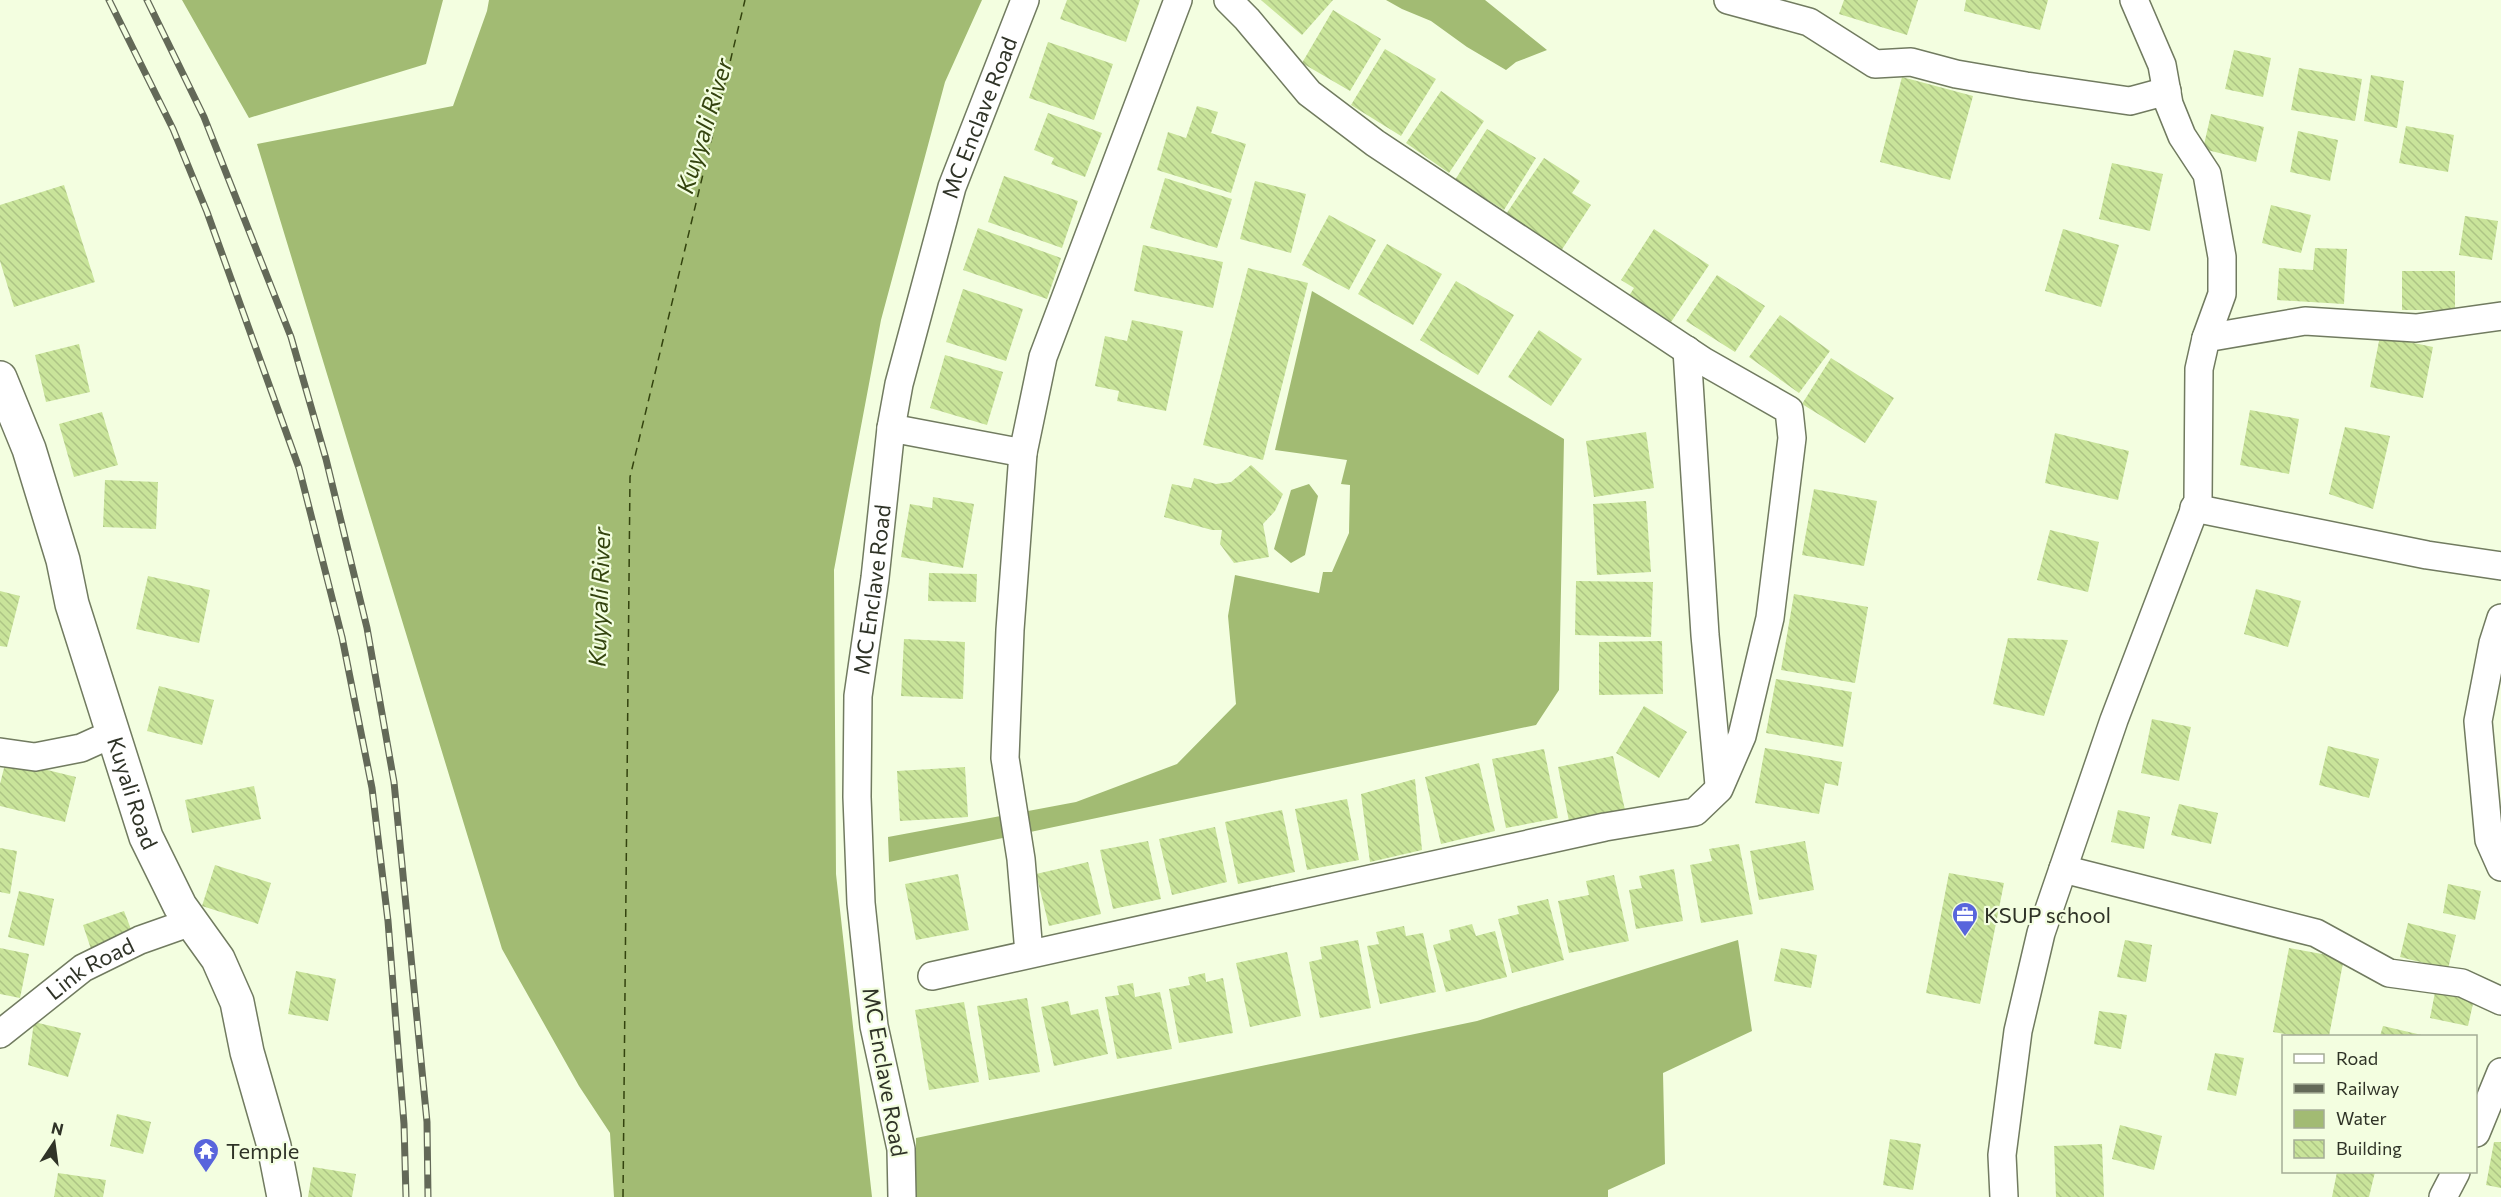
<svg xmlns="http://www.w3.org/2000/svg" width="2501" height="1197" viewBox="0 0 2501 1197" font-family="Commissioner,sans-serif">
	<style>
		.water { fill: #a2bb73 }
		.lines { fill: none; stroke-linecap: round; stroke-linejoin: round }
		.ferry { stroke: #33430e; stroke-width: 1.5; stroke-dasharray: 8 6; stroke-linecap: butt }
		.building { fill: url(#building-back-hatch) }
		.minor-casing { stroke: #717b60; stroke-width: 30 }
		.secondary-casing { stroke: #717b60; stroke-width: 36 }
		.minor { stroke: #fff; stroke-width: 27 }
		.secondary { stroke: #fff; stroke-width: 33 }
		.rail-casing { stroke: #636958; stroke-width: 7 }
		.rail { stroke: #f3fee0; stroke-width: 4.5; stroke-dasharray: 14; stroke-linecap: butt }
		.labels { text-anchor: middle; stroke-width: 4.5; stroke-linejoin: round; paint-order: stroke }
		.street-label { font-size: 22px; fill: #2f3327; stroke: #f3fee0 }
		.poi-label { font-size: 22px; fill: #2f3327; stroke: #f3fee0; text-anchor: start }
		.water-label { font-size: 24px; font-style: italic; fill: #33430e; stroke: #f3fee0 }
	</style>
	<defs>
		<pattern id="building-back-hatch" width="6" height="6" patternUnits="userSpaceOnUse" patternTransform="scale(1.5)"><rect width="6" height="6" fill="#c9e49a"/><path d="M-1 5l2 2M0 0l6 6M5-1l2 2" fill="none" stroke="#adc485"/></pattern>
	</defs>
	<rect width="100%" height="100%" fill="#f3fee0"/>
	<path class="water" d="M 182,0 L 443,0 L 426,64 L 249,118 Z
		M 489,0 L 982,0 L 945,82 L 881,320 L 834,570 L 836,874 L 872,1197 L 614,1197 L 610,1133 L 579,1086 L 502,949 L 257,144 L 453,106 L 487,11 Z
		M 1386,0 L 1485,0 L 1547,50 L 1516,62 L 1506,70 L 1467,47 L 1431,21 L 1402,9 Z
		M 1312,291 L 1564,439 L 1559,690 L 1536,725 L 889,862 L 888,837 L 1076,802 L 1177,764 L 1236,704 L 1228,616 L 1235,575 L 1319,593 L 1323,572 L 1332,572 L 1349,533 L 1350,485 L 1341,484 L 1347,460 L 1275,450 Z
		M 1309,484 L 1318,496 L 1305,555 L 1291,563 L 1274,549 L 1291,490 Z
		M 1738,940 L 1752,1031 L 1663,1073 L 1665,1164 L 1608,1190 L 1608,1197 L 916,1197 L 916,1138 L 1477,1021 Z"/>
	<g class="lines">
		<path class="ferry" d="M 623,1197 L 630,477 L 745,0"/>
	</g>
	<path class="building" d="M 1067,0 L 1140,0 L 1126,42 L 1060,19 Z
		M 1261,0 L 1333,0 L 1302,35 Z
		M 1844,0 L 1918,0 L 1907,35 L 1839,14 Z
		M 1966,0 L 2048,0 L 2040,30 L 1964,11 Z
		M 1333,10 L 1381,39 L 1350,91 L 1302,63 Z
		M 1048,42 L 1113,64 L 1094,120 L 1029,98 Z
		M 1385,49 L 1436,79 L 1401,136 L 1351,105 Z
		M 2234,50 L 2271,58 L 2263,97 L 2225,89 Z
		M 2299,68 L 2362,79 L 2355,121 L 2291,110 Z
		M 2371,75 L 2404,81 L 2397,128 L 2364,121 Z
		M 1902,77 L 1973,96 L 1950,180 L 1880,162 Z
		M 1441,91 L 1484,121 L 1449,173 L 1406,143 Z
		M 1197,106 L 1218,112 L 1211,133 L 1246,144 L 1231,193 L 1157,170 L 1168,132 L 1186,138 Z
		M 1048,113 L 1102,133 L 1085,177 L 1051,164 L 1054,158 L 1034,150 Z
		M 2211,114 L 2264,127 L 2256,162 L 2203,149 Z
		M 2406,126 L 2454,135 L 2448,172 L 2399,163 Z
		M 1487,129 L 1536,158 L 1504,210 L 1455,180 Z
		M 2298,131 L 2338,140 L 2330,181 L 2290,172 Z
		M 1544,158 L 1580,181 L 1572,193 L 1591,205 L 1561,251 L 1502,220 Z
		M 2112,163 L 2163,174 L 2150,231 L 2099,219 Z
		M 1004,176 L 1078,201 L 1062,248 L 988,222 Z
		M 1165,178 L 1232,199 L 1217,248 L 1150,228 Z
		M 1255,181 L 1306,194 L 1291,253 L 1240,239 Z
		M 64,185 L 95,282 L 14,307 L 0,261 L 0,205 Z
		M 2271,205 L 2311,215 L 2301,253 L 2262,243 Z
		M 1329,215 L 1376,240 L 1349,290 L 1302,265 Z
		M 2465,216 L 2498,221 L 2492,260 L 2459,255 Z
		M 978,228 L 1061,258 L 1047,299 L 963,270 Z
		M 1654,229 L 1709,265 L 1671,322 L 1656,312 L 1651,319 L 1625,302 L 1634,288 L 1621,280 Z
		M 2063,229 L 2119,245 L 2101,307 L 2045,291 Z
		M 1387,244 L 1442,274 L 1413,325 L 1358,294 Z
		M 1143,245 L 1223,262 L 1213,308 L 1134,291 Z
		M 2315,248 L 2347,249 L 2344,304 L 2277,300 L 2279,268 L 2313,270 Z
		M 1248,268 L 1308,283 L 1263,460 L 1203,445 Z
		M 2402,271 L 2455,271 L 2455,310 L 2402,310 Z
		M 1717,275 L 1765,306 L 1735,352 L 1686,321 Z
		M 1456,281 L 1514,315 L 1478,375 L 1420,340 Z
		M 963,289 L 1023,309 L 1006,361 L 946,342 Z
		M 1780,315 L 1830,351 L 1799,393 L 1749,357 Z
		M 1132,320 L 1183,331 L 1166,411 L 1117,401 L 1119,391 L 1095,386 L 1105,336 L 1127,341 Z
		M 1539,330 L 1582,359 L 1551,406 L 1508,377 Z
		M 2380,336 L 2433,347 L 2423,398 L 2370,387 Z
		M 79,344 L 90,392 L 46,402 L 35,355 Z
		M 945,355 L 1003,372 L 987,425 L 930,408 Z
		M 1831,358 L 1894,398 L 1865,443 L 1802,404 Z
		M 2250,410 L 2299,419 L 2289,474 L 2240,465 Z
		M 102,412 L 118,465 L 74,477 L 59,424 Z
		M 2345,427 L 2390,436 L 2373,509 L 2329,494 Z
		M 1646,432 L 1654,488 L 1594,497 L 1586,441 Z
		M 2055,433 L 2129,451 L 2118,500 L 2045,483 Z
		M 1251,465 L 1283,494 L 1275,511 L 1263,524 L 1269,557 L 1234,563 L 1220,544 L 1222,530 L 1212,530 L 1164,517 L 1172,484 L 1191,488 L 1194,478 L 1216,484 L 1231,482 Z
		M 105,480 L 158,482 L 156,529 L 103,527 Z
		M 1814,489 L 1877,501 L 1864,566 L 1802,555 Z
		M 933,497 L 974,504 L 963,568 L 901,557 L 910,504 L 932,508 Z
		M 1646,501 L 1651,572 L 1597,575 L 1593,504 Z
		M 2050,530 L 2099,542 L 2088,592 L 2037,580 Z
		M 929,573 L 977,574 L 976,602 L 928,601 Z
		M 148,576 L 210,590 L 199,643 L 136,629 Z
		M 1576,581 L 1653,582 L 1651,637 L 1575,635 Z
		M 2256,589 L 2301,601 L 2288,647 L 2244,634 Z
		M 0,591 L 20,596 L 7,647 L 0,646 Z
		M 1794,594 L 1868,607 L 1855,683 L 1781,670 Z
		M 2008,638 L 2068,640 L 2044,716 L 1993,704 Z
		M 904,639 L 965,642 L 963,699 L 901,696 Z
		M 1662,641 L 1663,694 L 1599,695 L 1599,642 Z
		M 1776,679 L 1852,692 L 1843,747 L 1766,733 Z
		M 159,686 L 214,700 L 202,745 L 147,731 Z
		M 1644,706 L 1687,732 L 1659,778 L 1616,753 Z
		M 2152,719 L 2191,727 L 2179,781 L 2141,773 Z
		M 2328,746 L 2379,759 L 2369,798 L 2319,785 Z
		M 1765,748 L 1842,762 L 1838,786 L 1825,783 L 1819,814 L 1755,803 Z
		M 1544,749 L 1558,818 L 1506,828 L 1492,759 Z
		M 1613,756 L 1625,810 L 1569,821 L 1558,767 Z
		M 6,760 L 76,777 L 65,822 L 0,806 L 0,784 Z
		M 1479,763 L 1495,831 L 1441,844 L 1425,777 Z
		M 965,767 L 968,817 L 900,821 L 897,771 Z
		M 1415,779 L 1422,850 L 1370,862 L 1361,794 Z
		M 254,786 L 261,819 L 192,833 L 185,800 Z
		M 1347,799 L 1359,860 L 1307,870 L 1295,809 Z
		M 2179,804 L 2218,813 L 2211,844 L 2171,835 Z
		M 1282,810 L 1295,872 L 1238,884 L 1225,822 Z
		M 2118,810 L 2150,817 L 2144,849 L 2111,842 Z
		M 1215,827 L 1227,882 L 1172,895 L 1159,839 Z
		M 1148,841 L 1161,899 L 1113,909 L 1100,850 Z
		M 1805,841 L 1814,890 L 1759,900 L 1750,851 Z
		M 1739,844 L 1753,914 L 1701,923 L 1690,865 L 1712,861 L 1709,849 Z
		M 0,848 L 17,851 L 10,894 L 0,892 Z
		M 1088,862 L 1101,914 L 1049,926 L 1036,874 Z
		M 215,865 L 271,883 L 258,924 L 202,906 Z
		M 1674,869 L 1683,921 L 1636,929 L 1629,890 L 1642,888 L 1639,876 Z
		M 1949,873 L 2004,883 L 1980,1004 L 1926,993 Z
		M 958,874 L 969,930 L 916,940 L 905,884 Z
		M 1614,875 L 1629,941 L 1569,953 L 1558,901 L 1589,895 L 1586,881 Z
		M 2448,884 L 2481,891 L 2475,920 L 2443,913 Z
		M 19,891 L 54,899 L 44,946 L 8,937 Z
		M 1548,899 L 1564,960 L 1512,973 L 1498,919 L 1519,914 L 1517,906 Z
		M 124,911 L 134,937 L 92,952 L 83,925 Z
		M 2408,923 L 2456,935 L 2448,969 L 2400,957 Z
		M 1472,924 L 1476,936 L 1495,931 L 1507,977 L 1446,992 L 1433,945 L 1451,940 L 1449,930 Z
		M 1404,926 L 1406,936 L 1423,933 L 1436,992 L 1380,1004 L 1367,946 L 1379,944 L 1376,932 Z
		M 1358,940 L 1371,1008 L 1320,1018 L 1309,962 L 1322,959 L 1320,947 Z
		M 2125,940 L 2152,945 L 2146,982 L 2117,977 Z
		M 0,948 L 29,954 L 20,998 L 0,994 Z
		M 1781,948 L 1817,955 L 1811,988 L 1774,981 Z
		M 2289,948 L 2344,958 L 2329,1036 L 2296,1036 L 2273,1032 Z
		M 1287,952 L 1301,1016 L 1250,1027 L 1236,963 Z
		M 296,971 L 336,979 L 328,1021 L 288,1014 Z
		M 1205,973 L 1206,982 L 1223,978 L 1233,1033 L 1179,1043 L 1169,989 L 1190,985 L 1188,977 Z
		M 1133,983 L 1135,997 L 1160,992 L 1172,1049 L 1117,1059 L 1105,997 L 1119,995 L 1117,986 Z
		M 2436,987 L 2475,995 L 2468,1026 L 2430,1018 Z
		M 1027,998 L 1040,1072 L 989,1080 L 977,1006 Z
		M 1068,1001 L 1071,1015 L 1098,1009 L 1108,1054 L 1054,1066 L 1041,1007 Z
		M 964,1002 L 979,1082 L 929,1090 L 915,1010 Z
		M 2099,1011 L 2127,1015 L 2121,1049 L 2094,1044 Z
		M 34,1022 L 81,1033 L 68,1077 L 28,1065 Z
		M 2383,1026 L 2426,1036 L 2380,1036 Z
		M 2215,1053 L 2244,1058 L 2236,1096 L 2207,1090 Z
		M 117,1114 L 151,1122 L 143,1154 L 110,1146 Z
		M 2120,1125 L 2162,1136 L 2154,1170 L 2112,1159 Z
		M 1890,1139 L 1921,1144 L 1913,1190 L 1883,1185 Z
		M 2494,1142 L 2501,1142 L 2501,1188 L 2486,1185 Z
		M 2102,1144 L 2104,1197 L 2056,1197 L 2054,1146 Z
		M 313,1167 L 356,1174 L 352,1197 L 308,1197 Z
		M 2337,1172 L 2375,1172 L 2369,1197 L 2332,1197 Z
		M 58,1173 L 106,1180 L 103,1197 L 54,1197 Z"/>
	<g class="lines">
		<defs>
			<g id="minor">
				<path d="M 1728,0 L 1809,22 L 1875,64 L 1911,62 L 1956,74 L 2026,86 L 2130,101 L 2167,91"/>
				<path d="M 2134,0 L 2162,65 L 2169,104 L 2182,136 L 2207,174 L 2222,257 L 2222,294 L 2206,338"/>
				<path d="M 1687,350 L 1705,635 L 1719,785"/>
				<path d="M 891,428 L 1023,453 L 1043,357 L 1178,0"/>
				<path d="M 1023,453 L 1010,630 L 1005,758 L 1021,859 L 1029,953"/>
				<path d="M 2194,508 L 2427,555 L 2501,566"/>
				<path d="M 2501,618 L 2493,643 L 2478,721 L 2489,840 L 2501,867"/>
				<path d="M 0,752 L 35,757 L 81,748 L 112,734"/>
				<path d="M 2063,869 L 2316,933 L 2389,973 L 2462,983 L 2501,1001"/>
				<path d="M 932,976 L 1605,827 L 1695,812 L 1719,789 L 1742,736 L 1770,618 L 1792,438 L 1789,410 L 1703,361 L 1375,143 L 1309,93 L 1247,19 L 1228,0"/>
				<path id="s1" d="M 0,1034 L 83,968 L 140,940 L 191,922"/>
				<path d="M 2476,1133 L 2501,1072"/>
				<path id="s2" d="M 902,1197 L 901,1149 L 874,1026 L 861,903 L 857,797 L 858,696 L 875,578 L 891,428 L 899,384 L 952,187 L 1025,0"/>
				<path d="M 2004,1197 L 2002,1155 L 2018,1031 L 2041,933 L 2114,720 L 2198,500 L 2199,369 L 2206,338 L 2305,321 L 2416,328 L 2501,316"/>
				<path d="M 2443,1197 L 2456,1172"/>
			</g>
			<g id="secondary">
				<path id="s3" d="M 0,378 L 29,449 L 63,560 L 72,604 L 146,837 L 180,906 L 218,959 L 237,1002 L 247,1052 L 274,1146 L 284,1197"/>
			</g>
		</defs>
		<use href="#minor" class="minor-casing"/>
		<use href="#secondary" class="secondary-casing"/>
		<use href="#minor" class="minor"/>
		<use href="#secondary" class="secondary"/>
		<defs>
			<path id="rail" d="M 109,0 L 173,129 L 207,212 L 299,468 L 342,637 L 372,788 L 388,921 L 404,1124 L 406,1197
				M 147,0 L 204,117 L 291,337 L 326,459 L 367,628 L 394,782 L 427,1122 L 428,1197"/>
		</defs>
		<use href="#rail" class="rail-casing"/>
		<use href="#rail" class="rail"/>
	</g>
	<defs>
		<symbol id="office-pin" viewBox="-11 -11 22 30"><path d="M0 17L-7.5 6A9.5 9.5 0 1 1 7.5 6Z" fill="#5865dc" stroke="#f3fee0"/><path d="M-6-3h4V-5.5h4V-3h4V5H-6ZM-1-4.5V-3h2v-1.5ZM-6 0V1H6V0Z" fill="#fff"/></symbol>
		<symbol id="temple-pin" viewBox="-11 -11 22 30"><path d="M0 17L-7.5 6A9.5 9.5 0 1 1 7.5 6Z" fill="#5865dc" stroke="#f3fee0"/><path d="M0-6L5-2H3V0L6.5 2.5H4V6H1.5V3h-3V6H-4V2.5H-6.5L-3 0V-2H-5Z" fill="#fff"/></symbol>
	</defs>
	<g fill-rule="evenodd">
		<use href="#office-pin" x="1950" y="900" width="30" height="40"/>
		<use href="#temple-pin" x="191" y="1136" width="30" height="40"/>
	</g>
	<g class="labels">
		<g class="street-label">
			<text dy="8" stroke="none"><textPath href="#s2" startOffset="1098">MC Enclave Road</textPath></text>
			<text dy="8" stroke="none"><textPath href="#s2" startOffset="612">MC Enclave Road</textPath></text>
			<text dy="8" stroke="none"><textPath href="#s3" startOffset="436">Kuyali Road</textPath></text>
			<text dy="8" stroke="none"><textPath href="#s1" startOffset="112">Link Road</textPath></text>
			<text transform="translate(885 1072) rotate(80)" y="8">MC Enclave Road</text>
		</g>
		<g class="poi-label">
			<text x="1984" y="923">KSUP school</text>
			<text x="226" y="1159">Temple</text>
		</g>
		<g class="water-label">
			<text transform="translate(705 126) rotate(-73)" y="8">Kuyyali River</text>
			<text transform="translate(600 597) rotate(-88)" y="8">Kuyyali River</text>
		</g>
	</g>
	<rect x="2282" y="1035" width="195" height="138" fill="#f3fee0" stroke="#a5ad96" stroke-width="1.5"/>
	<rect x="2294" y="1054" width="30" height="9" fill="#ffffff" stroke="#a5ad96" stroke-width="1.5"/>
	<text x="2336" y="1065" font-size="18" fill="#2f3327">Road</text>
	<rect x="2294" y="1084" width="30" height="9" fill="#636958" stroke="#a5ad96" stroke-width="1.5"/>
	<text x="2336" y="1095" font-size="18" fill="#2f3327">Railway</text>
	<rect x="2294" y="1110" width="30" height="18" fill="#a2bb73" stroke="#a5ad96" stroke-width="1.5"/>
	<text x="2336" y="1125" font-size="18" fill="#2f3327">Water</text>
	<rect x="2294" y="1140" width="30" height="18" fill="url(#building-back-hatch)" stroke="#a5ad96" stroke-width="1.5"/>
	<text x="2336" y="1155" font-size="18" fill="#2f3327">Building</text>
	<g transform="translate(54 1143) rotate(13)" stroke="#f3fee0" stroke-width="4.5" paint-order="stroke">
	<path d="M0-4.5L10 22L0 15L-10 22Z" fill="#2f3327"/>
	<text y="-9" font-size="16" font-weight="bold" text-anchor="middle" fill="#2f3327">N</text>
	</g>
</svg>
